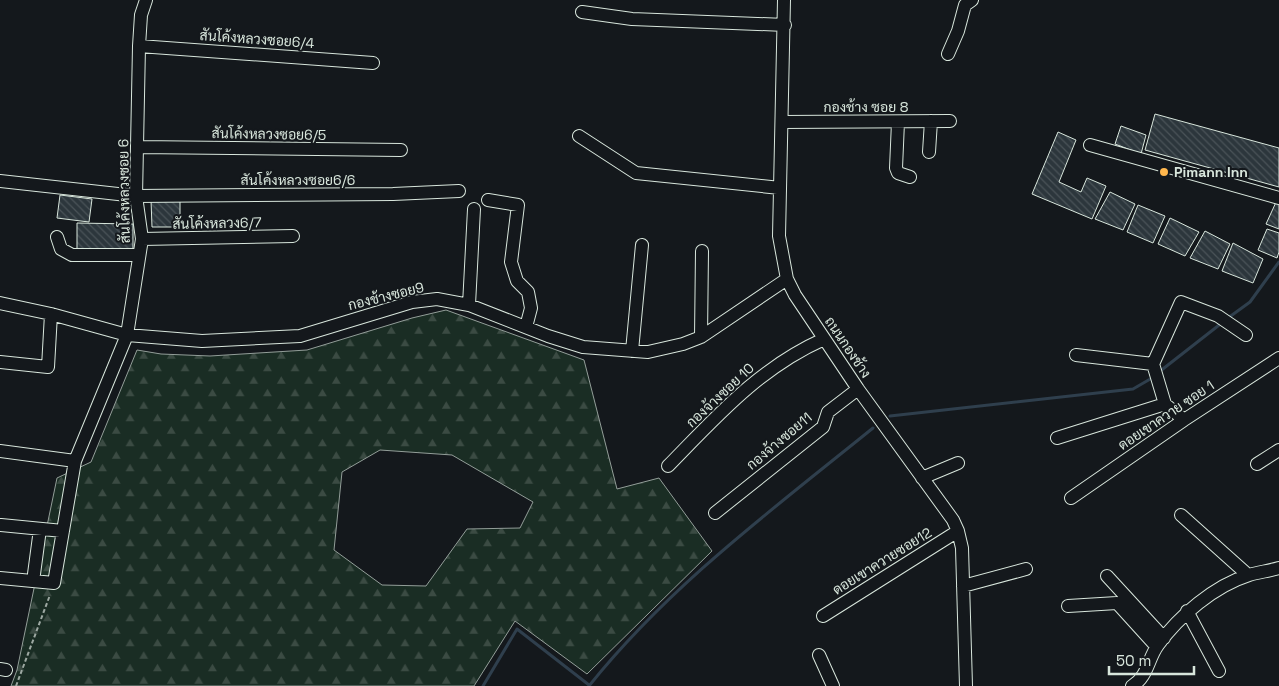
<svg xmlns="http://www.w3.org/2000/svg" width="1279" height="686" viewBox="0 0 1279 686" font-family="'Space Grotesk',Sarabun,sans-serif">
	<style>
		.forest { fill: url(#forest-firs); stroke: #939e99; fill-rule: evenodd }
		.lines { fill: none; stroke-linecap: round; stroke-linejoin: round }
		.stream { stroke: #2f3f4d; stroke-width: 3 }
		.building { fill: url(#building-back-hatch); stroke: #d8e6dc }
		.minor-casing { stroke: #d8e6dc; stroke-width: 14 }
		.path { stroke: #9da8a2; stroke-width: 2; stroke-dasharray: 4 2.5; stroke-linecap: butt }
		.minor { stroke: #14181c; stroke-width: 12 }
		.poi-dot { fill: #ffb74d; stroke: #14181c; stroke-width: 2 }
		.labels { text-anchor: middle; stroke-width: 4; stroke-linejoin: round; paint-order: stroke }
		.street-label { font-size: 14px; fill: #d8e6dc; stroke: #14181c }
		.poi-label { font-size: 14px; font-weight: bold; fill: #d8e6dc; stroke: #14181c; text-anchor: start }
	</style>
	<defs>
		<pattern id="forest-firs" width="22" height="20" patternUnits="userSpaceOnUse" patternTransform="scale(1.25)"><rect width="22" height="20" fill="#1a2d24"/><path d="M5 1l3.5 6h-7zM16 11l3.5 6h-7z" fill="#3b4b43"/></pattern>
		<pattern id="building-back-hatch" width="6" height="6" patternUnits="userSpaceOnUse" patternTransform="scale(1.25)"><rect width="6" height="6" fill="#2c363c"/><path d="M-1 5l2 2M0 0l6 6M5-1l2 2" fill="none" stroke="#4a5358"/></pattern>
	</defs>
	<rect width="100%" height="100%" fill="#14181c"/>
	<path class="forest" d="M 446,310 L 584,360 L 617,489 L 659,478 L 712,551 L 587,674 L 515,621 L 474,686 L 11,686 L 17,670 L 57,478 L 91,462 L 137,350 L 161,354 L 210,356 L 307,350 L 412,318 ZM 380,450 L 452,455 L 533,502 L 520,528 L 467,529 L 426,586 L 382,585 L 334,550 L 342,472 Z"/>
	<g class="lines">
		<path class="stream" d="M 1228,318 L 1250,302 L 1279,262
			M 1159,372 L 1223,322
			M 890,416 L 1133,389 L 1152,378
			M 483,686 L 517,629 L 589,685
			M 589,686 C 670,585 773,509 873,428"/>
	</g>
	<path class="building" d="M 1155,114 L 1279,148 L 1279,187 L 1145,150 Z
		M 1121,126 L 1146,135 L 1141,154 L 1115,144 Z
		M 1058,132 L 1076,140 L 1059,182 L 1081,192 L 1087,178 L 1106,186 L 1092,219 L 1032,194 Z
		M 1110,192 L 1135,204 L 1123,230 L 1095,219 Z
		M 60,195 L 92,199 L 89,222 L 57,218 Z
		M 180,199 L 180,227 L 152,227 L 151,200 Z
		M 1277,200 L 1279,201 L 1279,229 L 1266,224 Z
		M 1138,205 L 1165,216 L 1153,243 L 1127,232 Z
		M 1170,218 L 1199,232 L 1185,256 L 1158,244 Z
		M 77,223 L 133,224 L 133,250 L 77,249 Z
		M 1267,229 L 1279,233 L 1279,252 L 1277,258 L 1258,250 Z
		M 1205,231 L 1230,244 L 1218,269 L 1190,258 Z
		M 1233,243 L 1263,259 L 1253,283 L 1222,271 Z"/>
	<g class="lines">
		<defs>
			<path id="minor" d="M 784,0 L 779,236 L 787,279 L 795,295 L 858,389 L 953,520 L 958,531 L 962,548 L 966,686
				M 582,12 L 632,19 L 785,25
				M 139,46 L 373,63
				M 948,54 L 958,31 L 965,5 L 972,0
				M 782,122 L 950,121
				M 898,122 L 896,168 L 898,173 L 910,177
				M 579,136 L 636,173 L 780,188
				M 1090,145 L 1279,198
				M 137,147 L 401,150
				M 929,152 L 931,121
				M 0,181 L 136,196 L 393,194 L 459,191
				M 488,200 L 518,205 L 511,262 L 517,281 L 528,292 L 531,308 L 526,327
				M 57,237 L 61,249 L 72,255 L 139,255
				M 142,239 L 293,236
				M 0,303 L 51,314 L 127,335 L 202,341 L 300,336 L 412,302 L 437,299 L 469,305 L 548,336 L 583,347 L 648,352 L 683,344 L 701,337 L 787,279
				M 469,305 L 474,209
				M 701,337 L 702,251
				M 632,351 L 642,245
				M 1076,355 L 1153,364
				M 0,362 L 48,367 L 51,314
				M 1184,420 L 1165,404 L 1153,364 L 1181,302 L 1218,316 L 1246,335
				M 1057,438 L 1165,404
				M 0,451 L 75,461
				M 1257,464 L 1279,450
				M 668,466 C 717,416 759,368 824,339
				M 922,478 L 958,463
				M 1071,498 L 1184,420 L 1279,358
				M 715,513 L 823,427 L 828,412 L 858,389
				M 1181,515 L 1248,575
				M 1,525 L 63,531
				M 34,574 L 40,529
				M 1107,576 L 1164,638
				M 0,578 L 54,583 L 75,461 L 127,335 L 142,239 L 136,196 L 139,46 L 141,15 L 146,0
				M 963,586 L 1026,569
				M 1068,606 L 1117,603 L 1156,646
				M 1187,611 L 1219,671
				M 823,616 L 958,531
				M 819,655 L 833,686
				M 0,669 L 6,670
				M 1132,686 C 1148,677 1148,658 1158,645 C 1179,616 1214,586 1249,575 C 1259,572 1269,571 1279,568"/>
		</defs>
		<use href="#minor" class="minor-casing"/>
		<path class="path" d="M 16,686 L 50,595"/>
		<use href="#minor" class="minor"/>
	</g>
	<circle class="poi-dot" cx="1164" cy="172" r="5"/>
	<g class="labels">
		<g class="street-label">
			<text transform="translate(257 39) rotate(4)" y="5">สันโค้งหลวงซอย6/4</text>
			<text x="866" y="112">กองช้าง ซอย 8</text>
			<text transform="translate(269 134) rotate(1)" y="5">สันโค้งหลวงซอย6/5</text>
			<text x="298" y="185">สันโค้งหลวงซอย6/6</text>
			<text transform="translate(124 191) rotate(-91)" y="5">สันโค้งหลวงซอย 6</text>
			<text transform="translate(217 223) rotate(-1)" y="5">สันโค้งหลวง6/7</text>
			<text transform="translate(386 296) rotate(-14)" y="5">กองช้างซอย9</text>
			<text transform="translate(848 347) rotate(56)" y="5">ถนนกองช้าง</text>
			<text transform="translate(720 395) rotate(-43)" y="5">กองจ้างซอย 10</text>
			<text transform="translate(1166 415) rotate(-34)" y="5">ดอยเขาควาย ซอย 1</text>
			<text transform="translate(779 441) rotate(-40)" y="5">กองจ้างซอย11</text>
			<text transform="translate(882 561) rotate(-32)" y="5">ดอยเขาควายซอย12</text>
		</g>
		<g class="poi-label">
			<text x="1174" y="177">Pimann Inn</text>
		</g>
	</g>
	<path d="M1109 666v8h85v-8" fill="none" stroke="#d8e6dc" stroke-width="2.5"/>
	<text x="1116" y="666" font-size="15" fill="#d8e6dc" stroke="#14181c" stroke-width="4" paint-order="stroke">50 m</text>
</svg>
